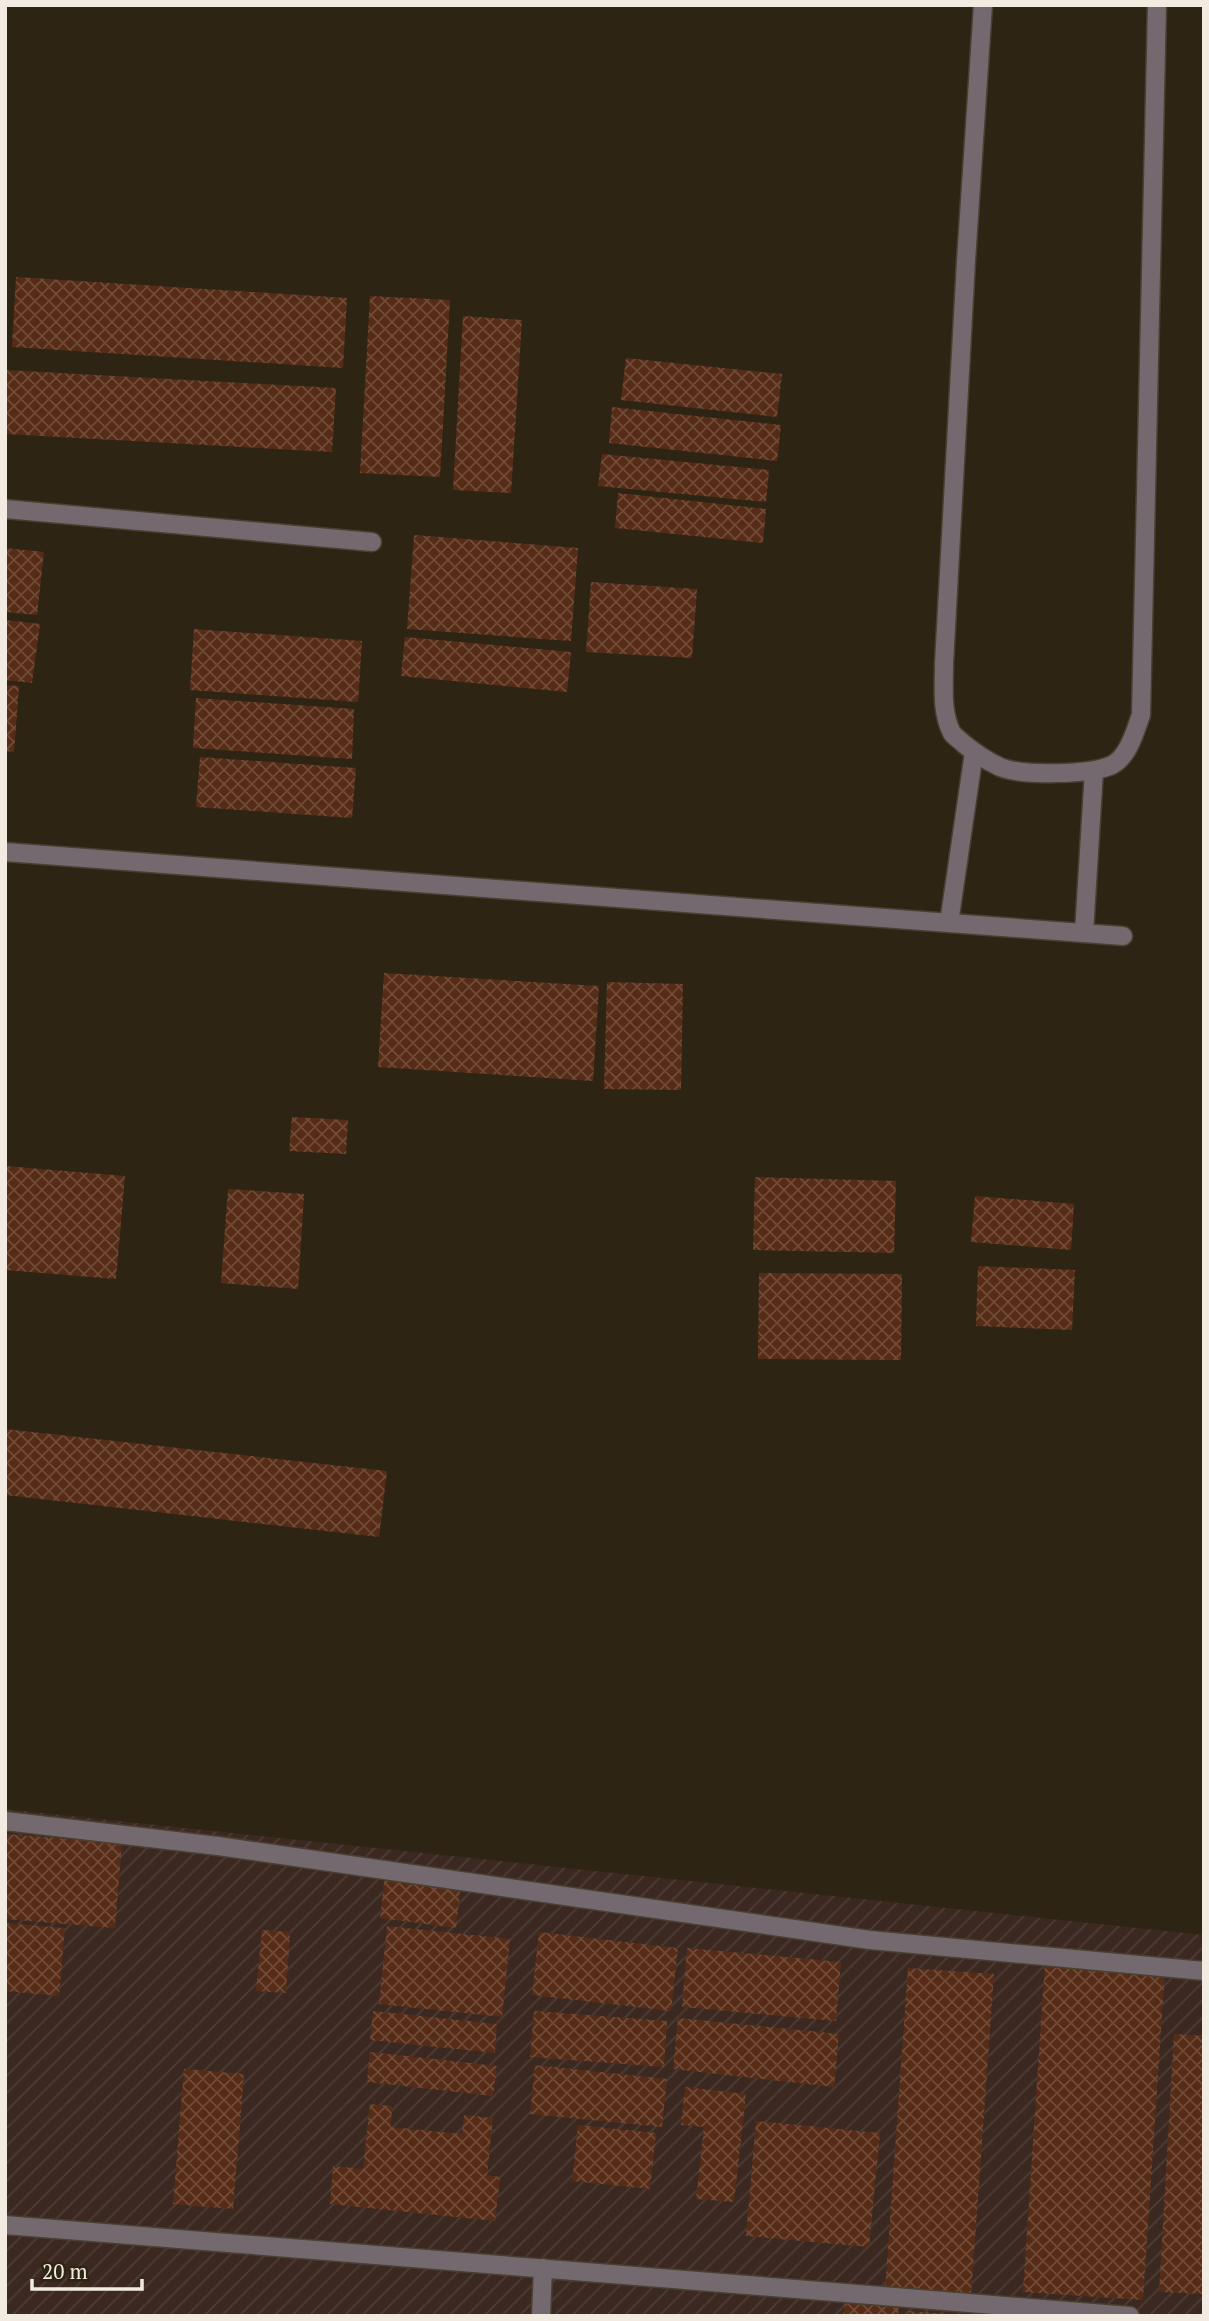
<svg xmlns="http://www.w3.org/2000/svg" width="1209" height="2321" viewBox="0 0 1209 2321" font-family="'PT Serif',serif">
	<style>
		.industrial { fill: url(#industrial-furrows) }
		.building { fill: url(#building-cross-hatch) }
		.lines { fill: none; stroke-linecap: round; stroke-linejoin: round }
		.service-casing { stroke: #494031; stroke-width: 21 }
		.service { stroke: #73696e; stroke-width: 18 }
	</style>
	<defs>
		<pattern id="industrial-furrows" width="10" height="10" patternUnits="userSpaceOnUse" patternTransform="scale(1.75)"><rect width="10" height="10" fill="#3a2821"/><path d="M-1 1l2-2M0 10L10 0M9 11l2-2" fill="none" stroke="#4d3d36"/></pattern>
		<pattern id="building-cross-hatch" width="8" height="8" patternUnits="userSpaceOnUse" patternTransform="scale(1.75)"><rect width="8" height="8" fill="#572c16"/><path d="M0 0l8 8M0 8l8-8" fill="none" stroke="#704b38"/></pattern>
	</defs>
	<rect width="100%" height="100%" fill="#2e2414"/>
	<path class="industrial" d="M 5,1809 L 1204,1935 L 1204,2316 L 5,2316 Z"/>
	<path class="building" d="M 16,277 L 347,298 L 343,368 L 12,347 Z
		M 370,296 L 450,300 L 440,477 L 360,473 Z
		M 463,316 L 522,320 L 511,493 L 453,490 Z
		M 626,358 L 782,374 L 777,417 L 621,400 Z
		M 5,370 L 336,388 L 332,452 L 5,434 Z
		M 612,407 L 781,425 L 777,461 L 609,443 Z
		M 602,454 L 769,470 L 766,502 L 598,486 Z
		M 618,493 L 766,509 L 763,543 L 615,528 Z
		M 414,535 L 578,548 L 571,641 L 407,629 Z
		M 5,548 L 44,552 L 37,615 L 5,612 Z
		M 591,582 L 697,589 L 692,658 L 586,652 Z
		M 5,620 L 40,624 L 32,683 L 5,680 Z
		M 194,629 L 362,641 L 358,702 L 190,690 Z
		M 405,637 L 571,652 L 567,692 L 401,676 Z
		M 5,685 L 19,686 L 14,752 L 5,751 Z
		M 196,698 L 354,709 L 352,759 L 193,748 Z
		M 200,757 L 356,768 L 352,818 L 196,807 Z
		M 384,973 L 599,986 L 593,1081 L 378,1067 Z
		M 607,982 L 683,984 L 681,1090 L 604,1089 Z
		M 292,1117 L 348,1120 L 346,1154 L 289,1151 Z
		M 5,1166 L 125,1176 L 116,1279 L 5,1270 Z
		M 755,1177 L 896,1181 L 894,1253 L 753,1250 Z
		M 228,1189 L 304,1194 L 298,1289 L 221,1283 Z
		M 975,1196 L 1074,1204 L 1071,1250 L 971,1242 Z
		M 978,1266 L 1075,1270 L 1072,1330 L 976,1326 Z
		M 759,1273 L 902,1274 L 901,1360 L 758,1359 Z
		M 5,1429 L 387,1471 L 379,1537 L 5,1495 Z
		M 5,1834 L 122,1843 L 115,1928 L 5,1919 Z
		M 385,1875 L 461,1884 L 456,1928 L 380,1918 Z
		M 5,1923 L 65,1928 L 59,1996 L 5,1991 Z
		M 387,1926 L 510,1939 L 502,2017 L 379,2004 Z
		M 262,1930 L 290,1932 L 286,1993 L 256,1991 Z
		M 539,1932 L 678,1948 L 671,2011 L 532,1995 Z
		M 687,1948 L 841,1962 L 836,2021 L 682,2007 Z
		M 1045,1962 L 1165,1970 L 1143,2300 L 1023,2292 Z
		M 908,1968 L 994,1974 L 971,2296 L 885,2290 Z
		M 373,2011 L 497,2024 L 495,2053 L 370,2040 Z
		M 534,2011 L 667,2021 L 664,2067 L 530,2057 Z
		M 678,2018 L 839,2034 L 834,2087 L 673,2069 Z
		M 1174,2034 L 1204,2036 L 1204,2294 L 1159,2292 Z
		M 370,2052 L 497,2066 L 493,2096 L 367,2082 Z
		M 535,2065 L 667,2079 L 662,2127 L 530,2114 Z
		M 184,2069 L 244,2074 L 233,2209 L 173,2204 Z
		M 685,2087 L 746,2094 L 734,2202 L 696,2199 L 704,2127 L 681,2125 Z
		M 370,2104 L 392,2106 L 391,2127 L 462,2134 L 464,2115 L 493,2118 L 487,2175 L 500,2177 L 495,2221 L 330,2204 L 333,2166 L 363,2169 Z
		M 756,2121 L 880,2133 L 869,2247 L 746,2236 Z
		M 578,2125 L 656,2133 L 650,2189 L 572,2181 Z
		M 845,2302 L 899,2308 L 898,2316 L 843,2316 Z
		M 908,2311 L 951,2314 L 951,2316 L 908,2316 Z"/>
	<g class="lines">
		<defs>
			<path id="service" d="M 983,5 L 966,261 L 944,664 C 944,687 941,712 952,733 C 955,737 960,740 964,744 C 975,753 987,761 1000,767 C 1022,776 1090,775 1112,765 C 1129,756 1135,731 1141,715 L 1157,5
				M 5,509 L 372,542
				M 5,852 L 1123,936
				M 949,923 L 974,752
				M 1084,933 L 1094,770
				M 5,1821 L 218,1846 L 870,1940 L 1204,1971
				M 5,2225 L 1130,2316
				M 541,2316 L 543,2268"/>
		</defs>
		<use href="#service" class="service-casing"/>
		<use href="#service" class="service"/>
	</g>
	<rect width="1209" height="2321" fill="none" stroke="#f2ebe1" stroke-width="14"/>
	<path d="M32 2279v10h110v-10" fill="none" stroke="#f2ebe1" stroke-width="3.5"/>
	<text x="42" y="2279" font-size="21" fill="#f2ebe1" stroke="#2e2414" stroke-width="5" paint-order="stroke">20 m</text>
</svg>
